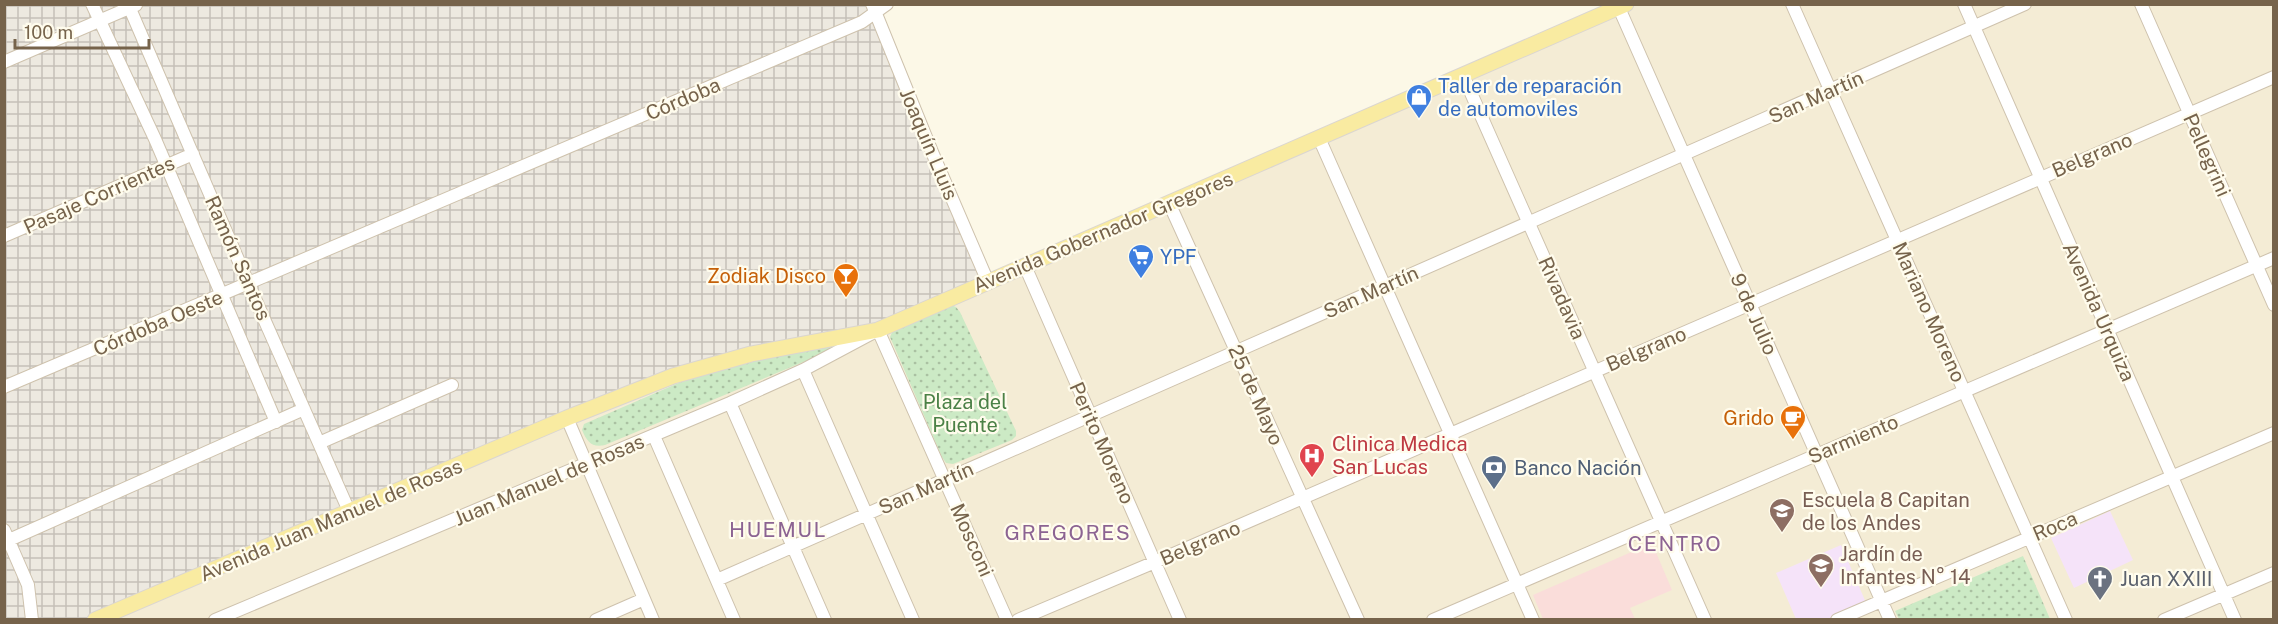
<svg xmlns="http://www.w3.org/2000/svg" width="2278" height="624" viewBox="0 0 2278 624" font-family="'Public Sans',sans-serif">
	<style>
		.residential { fill: #f4ecd5 }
		.industrial { fill: url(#industrial-grid) }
		.education { fill: #f5e3f9 }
		.medical { fill: #faddda }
		.park { fill: url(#park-dots) }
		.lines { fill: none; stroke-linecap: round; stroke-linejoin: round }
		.minor-casing { stroke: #cec2ad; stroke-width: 14 }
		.major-casing { stroke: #dbd6d0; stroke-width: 17 }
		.minor { stroke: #fff; stroke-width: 12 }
		.major { stroke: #f9eba1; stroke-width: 15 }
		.labels { text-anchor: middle; stroke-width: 4.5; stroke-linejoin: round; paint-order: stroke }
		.shop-label { font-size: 20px; fill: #366cbe; stroke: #fffced; text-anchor: start }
		.street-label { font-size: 20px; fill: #76634b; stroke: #fffced }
		.food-label { font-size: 20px; fill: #c56008; stroke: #fffced; text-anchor: end }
		.park-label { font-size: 20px; fill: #4b8146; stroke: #fffced }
		.health-label { font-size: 20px; fill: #be3a42; stroke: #fffced; text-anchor: start }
		.service-label { font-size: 20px; fill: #4e5e75; stroke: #fffced; text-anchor: start }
		.education-label { font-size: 20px; fill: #785e54; stroke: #fffced; text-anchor: start }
		.worship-label { font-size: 20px; fill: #5b616d; stroke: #fffced; text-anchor: start }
		.neighbourhood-label { font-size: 21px; letter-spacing: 1.5px; fill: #8c6392; stroke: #fffced }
	</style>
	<defs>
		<pattern id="industrial-grid" width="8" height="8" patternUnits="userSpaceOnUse" patternTransform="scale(1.5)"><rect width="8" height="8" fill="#ede9e0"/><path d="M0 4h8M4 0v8" fill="none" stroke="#c5c0b8"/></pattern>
		<pattern id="park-dots" width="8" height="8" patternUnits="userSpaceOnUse" patternTransform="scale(1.5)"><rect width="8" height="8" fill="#cceac5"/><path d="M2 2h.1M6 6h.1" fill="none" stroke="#aac1a2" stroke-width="1.8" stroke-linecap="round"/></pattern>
	</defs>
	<rect width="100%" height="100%" fill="#fcf8e7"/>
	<path class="residential" d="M 1626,5 L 2273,5 L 2273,619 L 95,620 L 673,376 L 878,330 Z"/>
	<path class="industrial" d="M 4,5 L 887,5 L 876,13 L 988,282 L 878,330 L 712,364 L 95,619 L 5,619 Z"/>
	<path class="education" d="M 2110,511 L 2133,560 L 2074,588 L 2051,538 Z
		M 1841,545 L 1867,605 L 1833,619 L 1796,619 L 1776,573 Z"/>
	<path class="medical" d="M 1652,543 L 1672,590 L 1630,608 L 1635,619 L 1543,619 L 1533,595 Z"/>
	<path class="park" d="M 951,305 L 956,307 L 960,312 L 1016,431 L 1016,436 L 1012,440 L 953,464 L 946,463 L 942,457 L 890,337 L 893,330 Z
		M 841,341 L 839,347 L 605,445 C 592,448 587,442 582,430 L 584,424 L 697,375 L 736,362 Z
		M 2023,556 L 2050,619 L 1899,619 L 1895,611 Z"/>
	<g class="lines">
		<defs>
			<path id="minor" d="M 92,4 L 155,139 L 276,422
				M 128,4 L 249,285 L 349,511
				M 872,4 L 932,152 L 988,282
				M 1792,4 L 2066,620
				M 1964,4 L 2235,620
				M 2141,4 L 2274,305
				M 1619,8 L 1890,620
				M 4,62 L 136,5
				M 1463,75 L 1705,620
				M 1319,138 L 1533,620
				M 1169,203 L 1358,620
				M 4,236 L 193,154
				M 1025,266 L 1180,620
				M 803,370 L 913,620
				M 4,387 L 862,22 L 887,4
				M 730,403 L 825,620
				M 567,418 L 653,620
				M 654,436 L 734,620
				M 319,443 L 452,385
				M 4,530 L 28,585 L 32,620
				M 9,540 L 304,409
				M 717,580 L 2025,4
				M 215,620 L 730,403 L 803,370 L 878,330 L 1007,620
				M 596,620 L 644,599
				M 1018,620 L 1155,562 L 2274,77
				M 1433,620 L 2274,258
				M 1837,620 L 2274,433
				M 2164,620 L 2274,573"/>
			<path id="major" d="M 95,620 L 567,418 L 673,376 L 751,354 L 878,330 L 1626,4"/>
		</defs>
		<use href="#minor" class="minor-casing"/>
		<use href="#major" class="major-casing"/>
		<use href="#minor" class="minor"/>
		<use href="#major" class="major"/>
	</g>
	<defs>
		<symbol id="shop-pin" viewBox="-11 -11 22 30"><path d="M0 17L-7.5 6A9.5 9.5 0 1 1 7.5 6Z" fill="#3f7fe0" stroke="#fffced"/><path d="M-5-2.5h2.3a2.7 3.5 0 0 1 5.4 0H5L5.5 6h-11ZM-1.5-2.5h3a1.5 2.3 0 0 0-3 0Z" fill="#fff"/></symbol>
		<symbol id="supermarket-pin" viewBox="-11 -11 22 30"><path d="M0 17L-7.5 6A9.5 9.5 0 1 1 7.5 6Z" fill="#3f7fe0" stroke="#fffced"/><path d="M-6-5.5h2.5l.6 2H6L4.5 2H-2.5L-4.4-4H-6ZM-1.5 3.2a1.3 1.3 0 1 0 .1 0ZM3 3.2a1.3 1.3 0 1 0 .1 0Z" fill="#fff"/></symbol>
		<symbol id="bar-pin" viewBox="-11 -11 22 30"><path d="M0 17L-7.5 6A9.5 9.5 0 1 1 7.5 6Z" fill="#e8710a" stroke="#fffced"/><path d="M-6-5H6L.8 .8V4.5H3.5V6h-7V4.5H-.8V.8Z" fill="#fff"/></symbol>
		<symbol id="cafe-pin" viewBox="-11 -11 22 30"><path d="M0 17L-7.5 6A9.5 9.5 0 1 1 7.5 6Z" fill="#e8710a" stroke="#fffced"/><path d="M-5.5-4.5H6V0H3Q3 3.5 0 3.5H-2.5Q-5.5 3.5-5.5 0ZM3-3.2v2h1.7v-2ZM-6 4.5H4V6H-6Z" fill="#fff"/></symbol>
		<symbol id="hospital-pin" viewBox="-11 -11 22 30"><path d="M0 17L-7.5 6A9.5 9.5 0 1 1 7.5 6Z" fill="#e0444e" stroke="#fffced"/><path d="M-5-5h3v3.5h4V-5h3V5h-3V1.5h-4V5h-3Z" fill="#fff"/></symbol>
		<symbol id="bank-pin" viewBox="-11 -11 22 30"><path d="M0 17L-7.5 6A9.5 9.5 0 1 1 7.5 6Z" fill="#5c6f8a" stroke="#fffced"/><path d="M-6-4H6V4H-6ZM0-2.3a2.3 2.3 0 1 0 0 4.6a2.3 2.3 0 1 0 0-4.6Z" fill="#fff"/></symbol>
		<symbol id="school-pin" viewBox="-11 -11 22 30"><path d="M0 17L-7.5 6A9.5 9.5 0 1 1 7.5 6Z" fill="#8d6e63" stroke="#fffced"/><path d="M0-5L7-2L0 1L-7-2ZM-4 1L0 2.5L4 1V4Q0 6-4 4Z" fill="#fff"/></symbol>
		<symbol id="church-pin" viewBox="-11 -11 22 30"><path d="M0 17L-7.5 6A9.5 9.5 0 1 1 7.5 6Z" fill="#6b7280" stroke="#fffced"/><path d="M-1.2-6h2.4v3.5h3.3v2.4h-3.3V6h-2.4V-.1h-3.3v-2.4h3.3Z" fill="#fff"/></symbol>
	</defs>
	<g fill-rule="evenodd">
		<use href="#shop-pin" x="1404" y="82" width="30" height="40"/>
		<use href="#supermarket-pin" x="1126" y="242" width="30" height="40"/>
		<use href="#bar-pin" x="831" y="261" width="30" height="40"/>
		<use href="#cafe-pin" x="1778" y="403" width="30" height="40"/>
		<use href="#hospital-pin" x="1297" y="441" width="30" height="40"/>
		<use href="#bank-pin" x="1479" y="453" width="30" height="40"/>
		<use href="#school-pin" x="1767" y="496" width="30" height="40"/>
		<use href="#school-pin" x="1806" y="551" width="30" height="40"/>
		<use href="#church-pin" x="2085" y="564" width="30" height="40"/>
	</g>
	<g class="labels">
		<g class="shop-label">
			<text x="1438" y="93">Taller de reparación<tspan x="1438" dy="23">de automoviles</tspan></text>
			<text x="1160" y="264">YPF</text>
		</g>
		<g class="street-label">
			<text transform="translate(1816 97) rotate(-24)" y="7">San Martín</text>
			<text transform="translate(683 99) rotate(-23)" y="7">Córdoba</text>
			<text transform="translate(929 144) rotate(67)" y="7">Joaquín Lluis</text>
			<text transform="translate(2092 155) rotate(-23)" y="7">Belgrano</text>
			<text transform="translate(2207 155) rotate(66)" y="7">Pellegrini</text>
			<text transform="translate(99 195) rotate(-24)" y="7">Pasaje Corrientes</text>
			<text transform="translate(1103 232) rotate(-23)" y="7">Avenida Gobernador Gregores</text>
			<text transform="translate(238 258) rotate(66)" y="7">Ramón Santos</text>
			<text transform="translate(1371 292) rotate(-24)" y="7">San Martín</text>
			<text transform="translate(1562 298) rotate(66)" y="7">Rivadavia</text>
			<text transform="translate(1929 312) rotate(66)" y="7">Mariano Moreno</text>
			<text transform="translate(2099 312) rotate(66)" y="7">Avenida Urquiza</text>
			<text transform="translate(1754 314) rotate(66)" y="7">9 de Julio</text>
			<text transform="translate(158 323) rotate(-23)" y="7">Córdoba Oeste</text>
			<text transform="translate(1646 349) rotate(-23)" y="7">Belgrano</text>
			<text transform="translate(1256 395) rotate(66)" y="7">25 de Mayo</text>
			<text transform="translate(1853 439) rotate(-23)" y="7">Sarmiento</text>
			<text transform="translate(1102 443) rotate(66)" y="7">Perito Moreno</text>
			<text transform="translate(549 480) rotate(-23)" y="7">Juan Manuel de Rosas</text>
			<text transform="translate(926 488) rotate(-24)" y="7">San Martín</text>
			<text transform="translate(331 520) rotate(-23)" y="7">Avenida Juan Manuel de Rosas</text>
			<text transform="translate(2055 526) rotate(-23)" y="7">Roca</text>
			<text transform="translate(972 540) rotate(66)" y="7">Mosconi</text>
			<text transform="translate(1200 543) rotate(-23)" y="7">Belgrano</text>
		</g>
		<g class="food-label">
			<text x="826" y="283">Zodiak Disco</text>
			<text x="1774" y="425">Grido</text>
		</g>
		<g class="park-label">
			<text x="965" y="409">Plaza del<tspan x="965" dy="23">Puente</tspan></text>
		</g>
		<g class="health-label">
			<text x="1332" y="451">Clinica Medica<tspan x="1332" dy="23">San Lucas</tspan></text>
		</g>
		<g class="service-label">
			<text x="1514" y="475">Banco Nación</text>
		</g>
		<g class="education-label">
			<text x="1802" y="507">Escuela 8 Capitan<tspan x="1802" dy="23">de los Andes</tspan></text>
			<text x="1840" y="561">Jardín de<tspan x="1840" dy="23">Infantes N° 14</tspan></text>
		</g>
		<g class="worship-label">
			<text x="2120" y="586">Juan XXIII</text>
		</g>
		<g class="neighbourhood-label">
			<text x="778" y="537">HUEMUL</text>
			<text x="1068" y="540">GREGORES</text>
			<text x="1675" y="551">CENTRO</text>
		</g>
	</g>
	<rect width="2278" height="624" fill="none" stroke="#76634b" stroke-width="12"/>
	<path d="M15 39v9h134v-9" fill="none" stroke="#76634b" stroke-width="3"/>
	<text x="24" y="39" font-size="18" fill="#76634b" stroke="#fffced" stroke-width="4.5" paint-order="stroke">100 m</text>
</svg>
